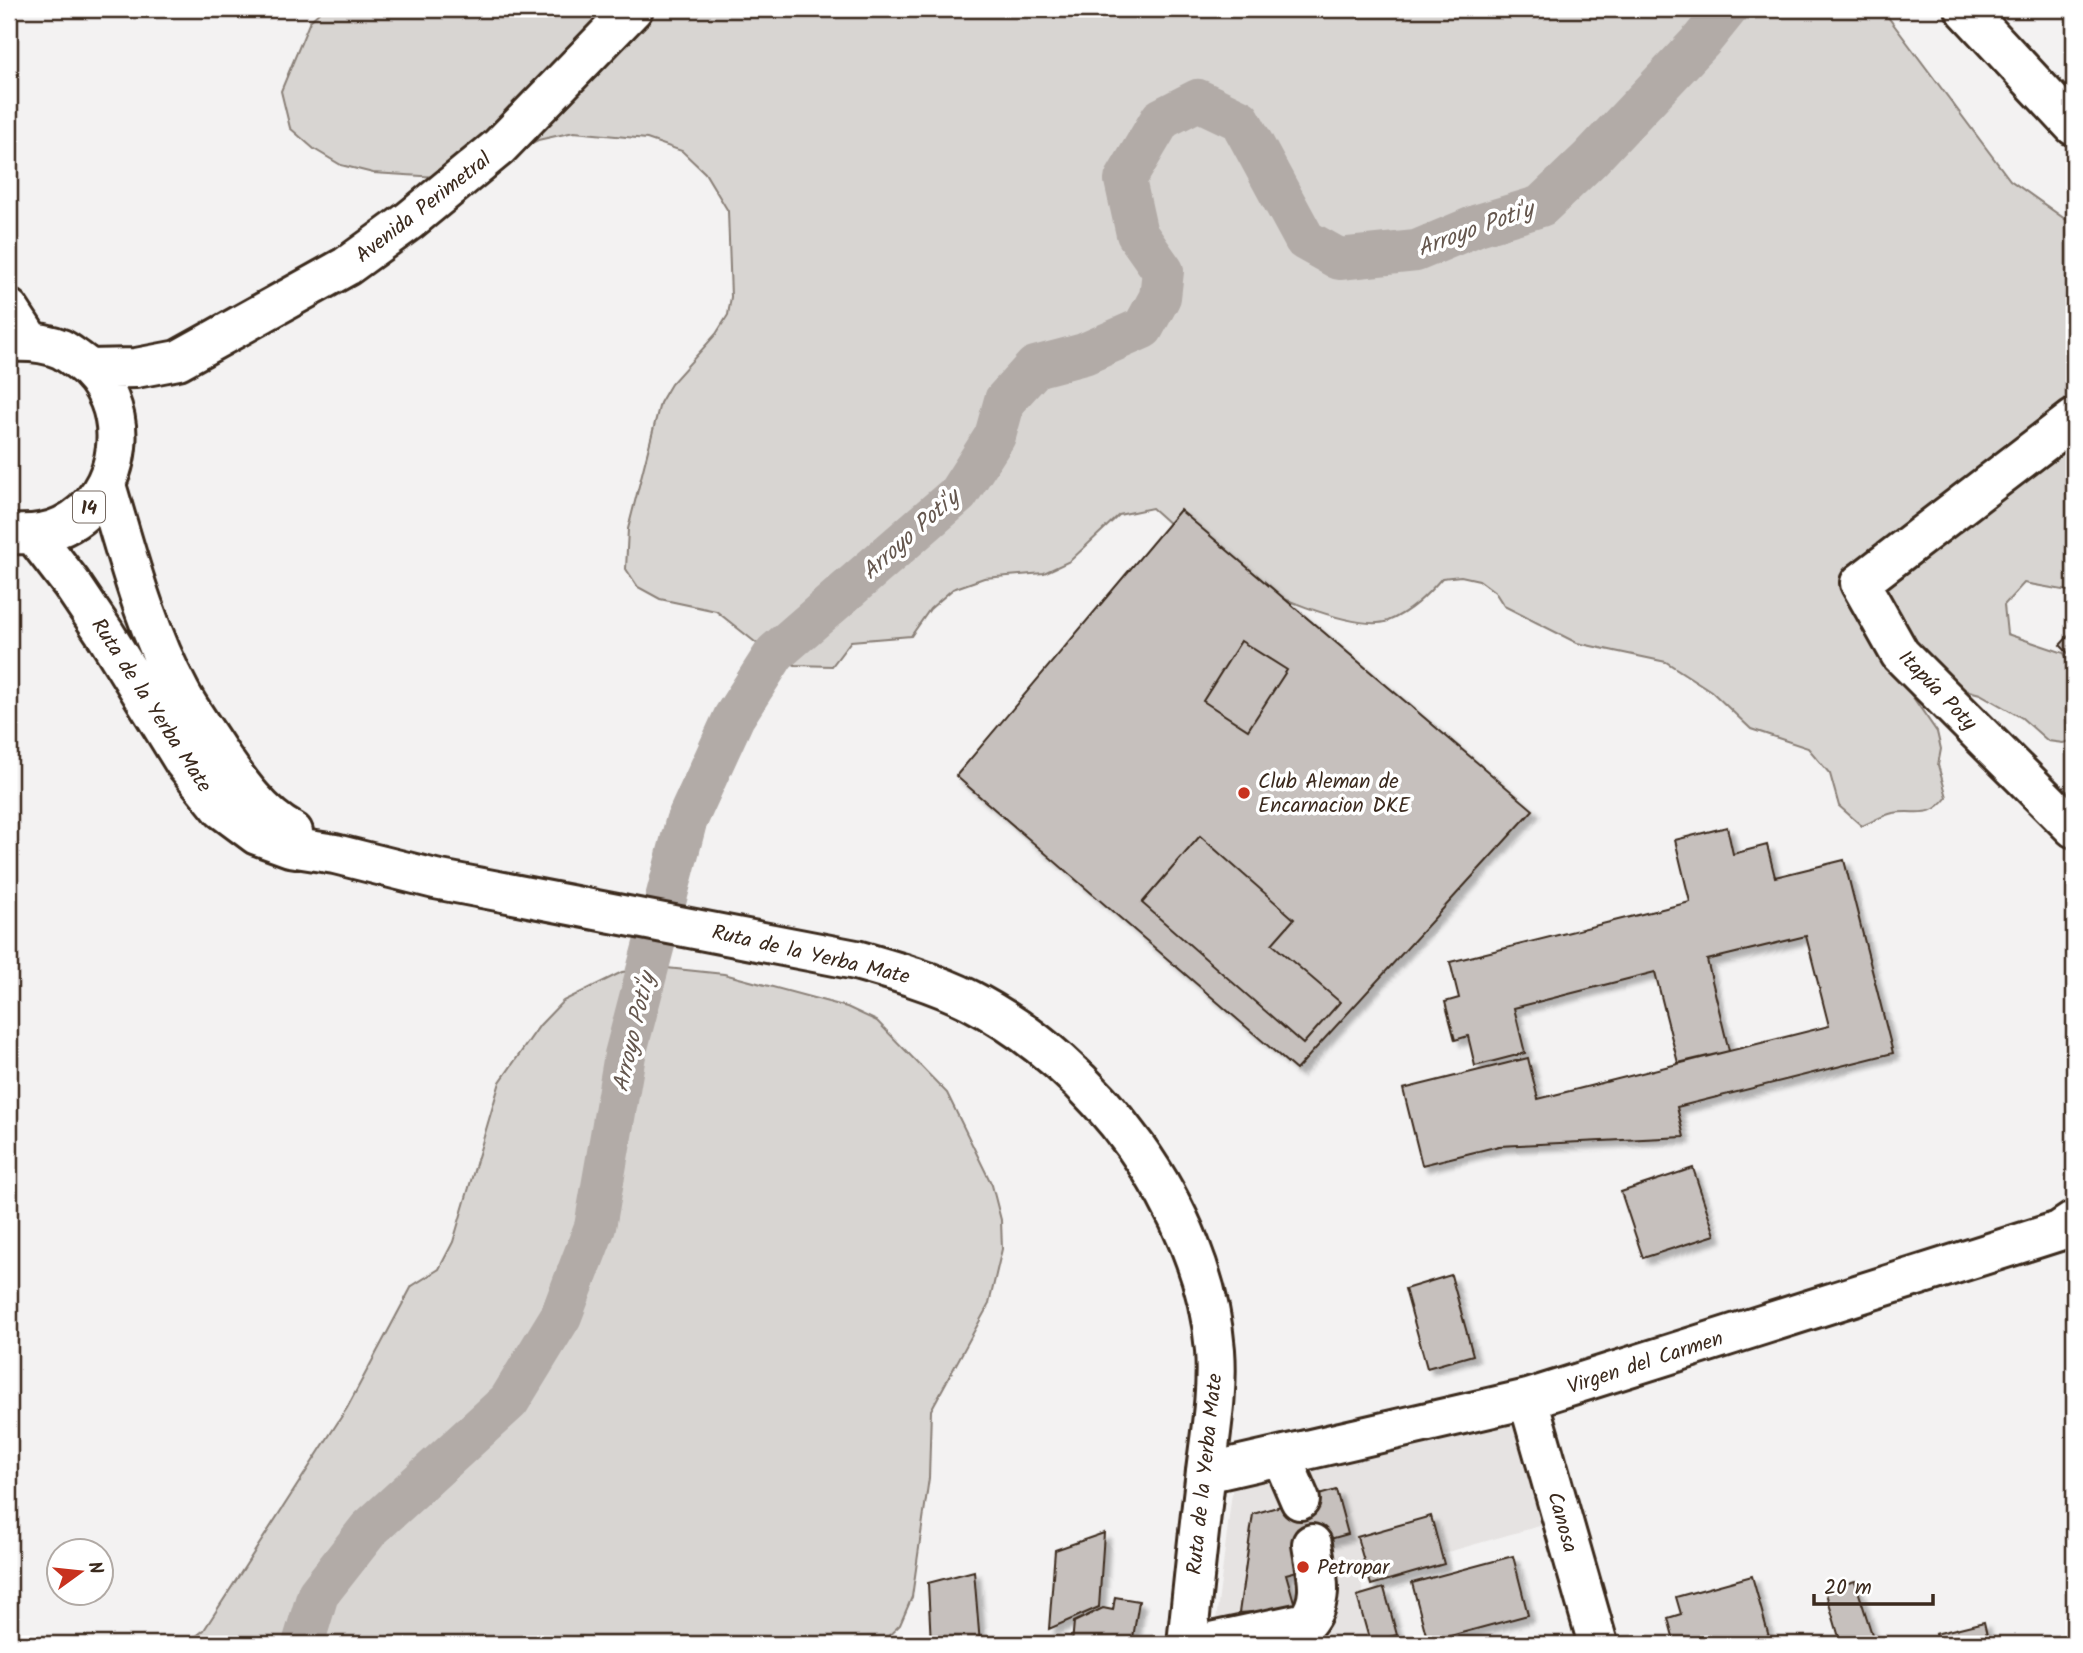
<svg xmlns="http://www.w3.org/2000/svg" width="2083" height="1653" viewBox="0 0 2083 1653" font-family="Kalam,sans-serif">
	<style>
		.built { fill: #e6e3e2 }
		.green { fill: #d8d5d2; stroke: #8a8078; stroke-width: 2 }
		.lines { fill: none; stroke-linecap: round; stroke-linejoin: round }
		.canal { stroke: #b2aba7; stroke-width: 42 }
		.building { fill: #c6c0bd; stroke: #3b2a1e; stroke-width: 2; filter: url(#shadow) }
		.minor-casing { stroke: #3b2a1e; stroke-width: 44 }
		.major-casing { stroke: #3b2a1e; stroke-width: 44 }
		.minor { stroke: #fff; stroke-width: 38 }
		.major { stroke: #fff; stroke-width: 38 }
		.poi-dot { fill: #c8321e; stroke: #fff; stroke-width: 2.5 }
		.labels { text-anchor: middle; stroke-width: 7; stroke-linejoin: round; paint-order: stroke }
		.shield { fill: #fff; stroke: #766a62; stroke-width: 2 }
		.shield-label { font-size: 19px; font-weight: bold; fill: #3b2a1e }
		.street-label { font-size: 21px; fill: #3b2a1e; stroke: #fff }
		.poi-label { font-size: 21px; fill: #3b2a1e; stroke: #fff; text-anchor: start }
		.water-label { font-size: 23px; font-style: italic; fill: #65574e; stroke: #fff }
	</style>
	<defs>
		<filter id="shadow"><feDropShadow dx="6" dy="6" stdDeviation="2" flood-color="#0004"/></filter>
	</defs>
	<rect width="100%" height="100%" fill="#f3f2f2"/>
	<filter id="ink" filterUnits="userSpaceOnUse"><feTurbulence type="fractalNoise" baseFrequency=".0143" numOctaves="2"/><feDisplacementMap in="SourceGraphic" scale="14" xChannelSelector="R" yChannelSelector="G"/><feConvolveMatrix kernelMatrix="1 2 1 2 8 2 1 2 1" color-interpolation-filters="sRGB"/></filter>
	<g filter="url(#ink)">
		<path class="built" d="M 1521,1399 L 1557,1521 L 1360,1577 L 1373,1644 L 1213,1644 L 1234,1477 Z"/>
		<path class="green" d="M 323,9 L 1882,9 L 2010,180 L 2065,219 L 2074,222 L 2074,592 L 2024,583 L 2004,605 L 2007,634 L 2064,653 L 2074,672 L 2074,740 L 2063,743 L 2048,741 L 2022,718 L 1980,694 L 1913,676 L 1908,690 L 1937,732 L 1941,749 L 1938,765 L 1947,797 C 1930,820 1917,809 1893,813 C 1883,815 1872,822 1862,826 L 1839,806 L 1830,774 L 1808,748 L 1751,729 L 1711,691 L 1666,662 L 1577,643 L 1504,606 L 1495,592 L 1479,580 L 1461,576 L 1442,578 C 1426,596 1410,612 1388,621 C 1356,633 1255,589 1226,570 C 1200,553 1176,529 1152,508 L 1119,515 L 1070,561 L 1044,573 L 984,578 L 953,589 L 930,609 L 911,636 L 851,641 L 832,666 L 795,665 L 760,646 L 716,611 L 660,599 L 638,587 L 626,569 L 628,529 L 660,403 L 671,384 L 716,334 L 728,315 L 731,297 L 728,211 L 705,173 L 682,151 L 647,139 L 574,132 L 538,140 L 470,172 L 438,177 L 373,173 L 341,165 L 314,149 L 290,128 L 281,91 L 310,21 Z
			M 657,967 L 724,974 L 847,1007 L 877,1021 L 947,1093 L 992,1185 L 1001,1220 L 1002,1249 L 989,1304 L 931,1410 L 929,1478 L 912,1597 L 900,1625 L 880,1644 L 186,1644 L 204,1630 L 347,1408 L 412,1286 L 439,1269 L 453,1242 L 500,1082 L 540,1025 L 563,1001 L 622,972 Z"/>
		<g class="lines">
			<path class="canal" d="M 303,1644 L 318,1594 L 369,1529 L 509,1401 L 561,1316 L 595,1227 L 625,1055 L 686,822 L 734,717 L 775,653 L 958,494 L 995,436 L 1005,400 L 1035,367 L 1084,354 L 1143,328 L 1160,297 L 1163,271 L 1137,234 L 1125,180 L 1161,119 L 1198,100 L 1240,120 L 1305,240 L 1339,259 L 1416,251 L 1478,225 L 1541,206 L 1590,159 L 1702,40 L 1727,9"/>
		</g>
		<path class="building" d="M 1180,510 L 1533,810 L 1296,1070 L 956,776 Z
			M 2074,630 L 2074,659 L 2060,645 Z
			M 1241,641 L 1287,670 L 1248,730 L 1203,701 Z
			M 1727,827 L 1733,854 L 1767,845 L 1775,877 L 1844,860 L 1893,1053 L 1677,1107 L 1684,1137 L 1499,1146 L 1422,1165 L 1403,1089 L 1528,1058 L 1538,1099 L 1829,1026 L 1806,936 L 1707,960 L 1729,1051 L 1678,1063 L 1655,972 L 1514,1008 L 1525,1053 L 1475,1066 L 1468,1036 L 1455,1040 L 1445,1002 L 1459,998 L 1450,962 L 1690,902 L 1675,840 Z
			M 1200,836 L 1294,919 L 1272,944 L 1340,1002 L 1303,1044 L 1142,903 Z
			M 1693,1168 L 1715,1235 L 1643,1258 L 1621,1192 Z
			M 1451,1275 L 1473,1355 L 1427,1368 L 1405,1289 Z
			M 1336,1490 L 1348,1534 L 1312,1544 L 1305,1569 L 1286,1574 L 1296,1609 L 1239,1613 L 1253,1514 Z
			M 1431,1516 L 1444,1564 L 1371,1585 L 1357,1537 Z
			M 1104,1533 L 1099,1607 L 1049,1629 L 1055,1550 Z
			M 1513,1556 L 1528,1615 L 1428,1642 L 1412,1583 Z
			M 974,1571 L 980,1644 L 931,1644 L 928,1583 Z
			M 1752,1576 L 1771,1644 L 1675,1644 L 1668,1618 L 1681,1614 L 1676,1597 Z
			M 1855,1581 L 1875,1644 L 1841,1644 L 1825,1590 Z
			M 1384,1588 L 1397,1635 L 1370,1642 L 1357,1596 Z
			M 1115,1597 L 1139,1601 L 1132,1644 L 1072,1644 L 1074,1622 L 1103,1608 L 1113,1610 Z
			M 1984,1622 L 1989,1644 L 1937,1644 L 1935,1634 Z"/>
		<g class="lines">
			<defs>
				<path id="minor" d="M 1965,9 L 2074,126
					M 2074,419 L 1860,583 L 1900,654 L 2074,828
					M 1528,1399 L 1598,1644
					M 1281,1456 L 1300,1500
					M 1206,1473 L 1528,1399 L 2059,1231 L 2074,1221
					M 1202,1644 L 1306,1622 C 1326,1598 1316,1572 1312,1544"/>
				<path id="major" d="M 9,309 L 30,341
					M 9,342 C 26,341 45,342 61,349 C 67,352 73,357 79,361 C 136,402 126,495 63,526 C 47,534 28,535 11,534
					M 89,369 L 136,368 L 178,360 L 347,266 L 409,221 L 499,147 L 633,9
					M 106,485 C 127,555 145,627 180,692 C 191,713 207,734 220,755 C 239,783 262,816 293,832
					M 34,535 L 71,583 L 104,632 L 184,762 L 222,809 L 257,835 L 290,847 L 335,854 L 435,879 L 856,960 C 895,971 934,982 970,1000 C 1095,1064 1204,1209 1215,1350 C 1218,1390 1211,1431 1206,1471 C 1199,1529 1193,1586 1187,1644"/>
			</defs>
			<use href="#minor" class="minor-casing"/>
			<use href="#major" class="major-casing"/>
			<use href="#minor" class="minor"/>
			<use href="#major" class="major"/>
		</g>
	</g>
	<g class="poi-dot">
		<circle cx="1244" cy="793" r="7"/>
		<circle cx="1303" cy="1567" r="7"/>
	</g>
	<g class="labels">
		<rect class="shield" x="73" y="491.5" width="32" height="31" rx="5"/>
		<g class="shield-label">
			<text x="89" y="514">14</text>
		</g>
		<g class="street-label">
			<text transform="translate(423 207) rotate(-38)" y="7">Avenida Perimetral</text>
			<text transform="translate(1938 690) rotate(46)" y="7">Itapúa Poty</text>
			<text transform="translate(152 705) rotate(57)" y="7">Ruta de la Yerba Mate</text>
			<text transform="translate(811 954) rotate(13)" y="7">Ruta de la Yerba Mate</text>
			<text transform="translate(1645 1362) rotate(-18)" y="7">Virgen del Carmen</text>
			<text transform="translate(1204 1474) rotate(-84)" y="7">Ruta de la Yerba Mate</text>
			<text transform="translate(1563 1522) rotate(74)" y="7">Canosa</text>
		</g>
		<g class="poi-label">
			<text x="1258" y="788">Club Aleman de<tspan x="1258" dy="24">Encarnacion DKE</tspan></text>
			<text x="1317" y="1574">Petropar</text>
		</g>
		<g class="water-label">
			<text transform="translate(1475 228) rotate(-20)" y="8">Arroyo Poti'y</text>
			<text transform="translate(910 534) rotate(-42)" y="8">Arroyo Poti'y</text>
			<text transform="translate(633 1032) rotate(-77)" y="8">Arroyo Poti'y</text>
		</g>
	</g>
	<rect width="2083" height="1653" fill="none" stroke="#fff" stroke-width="35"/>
	<rect x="18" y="18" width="2048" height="1618" fill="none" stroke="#3b2a1e" stroke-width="2.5" filter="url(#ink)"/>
	<g transform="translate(80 1572) rotate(75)"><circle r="33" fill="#ffffff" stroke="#b1aaa5" stroke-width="2"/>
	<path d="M0-5L12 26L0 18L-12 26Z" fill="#c8321e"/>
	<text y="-10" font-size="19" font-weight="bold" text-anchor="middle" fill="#3b2a1e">N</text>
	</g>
	<path d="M1814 1594v10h119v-10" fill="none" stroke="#3b2a1e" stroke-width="3.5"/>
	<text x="1824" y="1594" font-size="21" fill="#3b2a1e" stroke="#ffffff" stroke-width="5" paint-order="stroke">20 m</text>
</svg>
